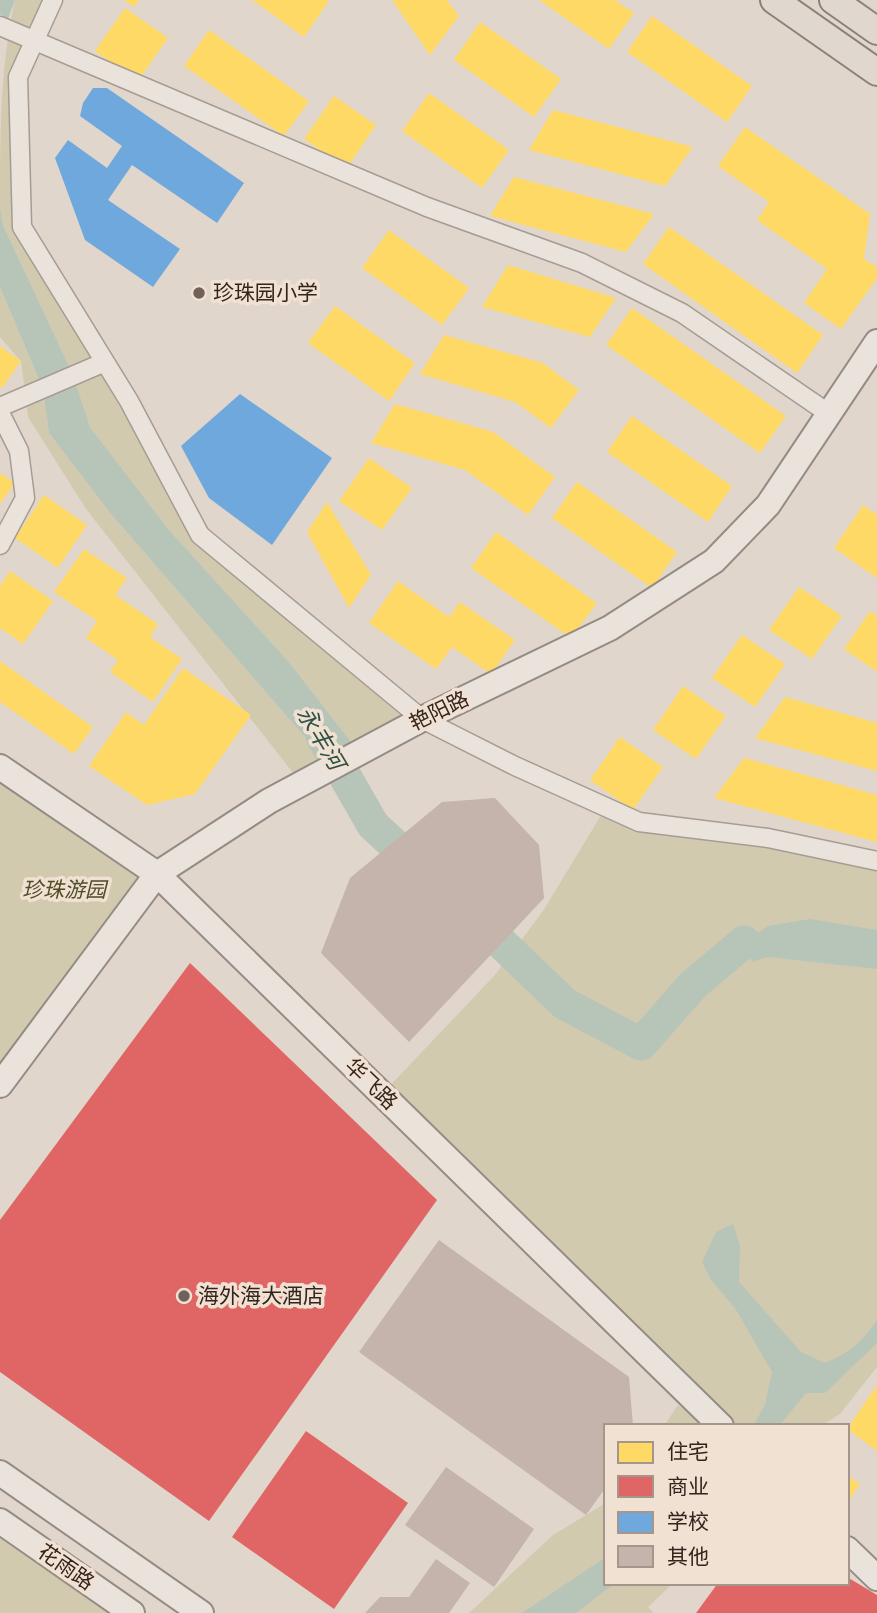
<svg xmlns="http://www.w3.org/2000/svg" width="877" height="1613" viewBox="0 0 877 1613" font-family="'Roboto Serif','Noto Sans SC',serif">
	<style>
		.green { fill: #d2caaf }
		.water { fill: #b7c4b8 }
		.homes { fill: #ffd966 }
		.shops { fill: #e06666 }
		.schools { fill: #6fa8dc }
		.lines { fill: none; stroke-linecap: round; stroke-linejoin: round }
		.river { stroke: #b7c4b8; stroke-width: 33 }
		.building { fill: #c4b4ac }
		.street-casing { stroke: #a69c94; stroke-width: 21 }
		.secondary-casing { stroke: #958b85; stroke-width: 28 }
		.primary-casing { stroke: #8b817b; stroke-width: 30 }
		.street { stroke: #eae3dc; stroke-width: 18 }
		.secondary { stroke: #eae3dc; stroke-width: 24 }
		.primary { stroke: #e0d7ce; stroke-width: 26 }
		.poi-dot { fill: #70625b; stroke: #f1e1d2; stroke-width: 2.5 }
		.labels { text-anchor: middle; stroke-width: 7; stroke-linejoin: round; paint-order: stroke }
		.poi-label { font-size: 21px; fill: #33241e; stroke: #f1e1d2; text-anchor: start }
		.street-label { font-size: 21px; fill: #33241e; stroke: #f1e1d2 }
		.park-label { font-size: 21px; font-style: italic; fill: #4c4d27; stroke: #f1e1d2 }
		.water-label { font-size: 23px; font-style: italic; fill: #2f5147; stroke: #f1e1d2 }
	</style>
	<rect width="100%" height="100%" fill="#e1d6cb"/>
	<path class="green" d="M 15,0 L 53,0 L 18,77 L 23,229 L 200,535 L 422,719 L 359,752 L 288,661 L 169,530 L 90,427 L 73,375 L 3,225 L 0,207 C 0,140 0,64 15,0 Z
		M 0,287 L 43,389 L 49,433 L 111,514 L 331,767 L 301,783 L 86,509 L 28,417 L 21,361 L 0,337 Z
		M 0,767 L 157,874 L 0,1085 Z
		M 606,807 L 877,861 L 877,1367 L 840,1414 L 821,1426 L 716,1426 L 382,1094 L 494,976 L 543,911 Z
		M 678,1405 L 709,1426 L 664,1426 Z
		M 606,1503 L 606,1583 L 673,1583 L 648,1607 L 654,1613 L 469,1613 L 553,1535 Z
		M 0,1521 L 132,1613 L 0,1613 Z"/>
	<path class="water" d="M 0,0 L 15,0 L 8,19 L 0,14 Z
		M 0,207 L 3,225 L 73,375 L 90,427 L 169,530 L 288,661 L 359,752 L 331,767 L 111,514 L 49,433 L 43,389 L 0,287 Z
		M 810,919 L 877,930 L 877,969 L 768,957 L 752,962 L 744,942 L 768,926 Z
		M 733,1224 L 740,1246 L 739,1282 L 801,1352 L 825,1363 C 848,1354 863,1341 877,1320 L 877,1343 L 825,1393 L 806,1393 L 779,1426 L 753,1426 L 765,1405 L 772,1372 L 735,1308 L 711,1280 L 702,1262 L 716,1232 Z
		M 606,1557 L 606,1583 L 615,1583 L 576,1613 L 522,1613 Z"/>
	<path class="homes" d="M 124,0 L 139,0 L 134,7 Z
		M 252,0 L 328,0 L 329,1 L 304,37 Z
		M 392,0 L 447,0 L 459,16 L 430,55 Z
		M 539,0 L 615,0 L 634,13 L 609,49 Z
		M 125,8 L 168,38 L 138,81 L 95,51 Z
		M 652,16 L 752,86 L 727,122 L 627,52 Z
		M 480,22 L 561,79 L 534,117 L 454,60 Z
		M 209,30 L 309,101 L 284,136 L 184,66 Z
		M 429,93 L 509,150 L 482,188 L 402,131 Z
		M 334,96 L 376,125 L 347,168 L 304,139 Z
		M 553,110 L 693,147 L 665,186 L 529,150 Z
		M 745,127 L 870,214 L 864,259 L 877,267 L 877,278 L 841,329 L 804,303 L 827,269 L 757,220 L 769,202 L 718,166 Z
		M 514,177 L 654,214 L 626,252 L 490,216 Z
		M 669,227 L 823,335 L 797,373 L 643,264 Z
		M 389,230 L 469,288 L 442,325 L 362,268 Z
		M 508,265 L 616,298 L 590,337 L 482,307 Z
		M 335,306 L 415,363 L 389,401 L 308,343 Z
		M 632,308 L 786,416 L 760,453 L 606,345 Z
		M 444,335 L 543,363 L 579,390 L 551,428 L 515,402 L 420,374 Z
		M 0,346 L 21,361 L 2,388 L 0,386 Z
		M 395,404 L 493,432 L 555,477 L 528,515 L 465,470 L 371,443 Z
		M 632,416 L 732,486 L 708,522 L 607,452 Z
		M 369,458 L 412,488 L 382,530 L 339,501 Z
		M 0,473 L 15,483 L 0,504 Z
		M 577,482 L 677,552 L 652,588 L 552,518 Z
		M 44,495 L 87,525 L 58,568 L 15,538 Z
		M 327,502 L 371,575 L 349,608 L 307,532 Z
		M 863,505 L 877,515 L 877,578 L 834,548 Z
		M 496,532 L 597,603 L 571,638 L 471,568 Z
		M 84,549 L 127,578 L 115,595 L 158,624 L 150,637 L 182,659 L 153,702 L 110,672 L 118,660 L 86,638 L 97,621 L 54,592 Z
		M 10,571 L 53,601 L 23,644 L 0,628 L 0,586 Z
		M 398,581 L 449,617 L 460,602 L 515,640 L 491,674 L 452,647 L 436,669 L 369,623 Z
		M 799,587 L 842,616 L 812,659 L 769,630 Z
		M 870,611 L 877,616 L 877,672 L 844,649 Z
		M 742,635 L 785,664 L 755,707 L 712,678 Z
		M 0,661 L 93,727 L 74,754 L 0,702 Z
		M 183,668 L 251,715 L 195,794 L 147,805 L 89,766 L 126,712 L 144,725 Z
		M 683,686 L 726,716 L 696,759 L 653,730 Z
		M 785,697 L 877,723 L 877,771 L 755,738 Z
		M 620,737 L 663,767 L 633,810 L 590,780 Z
		M 744,758 L 877,795 L 877,842 L 714,798 Z
		M 877,1385 L 877,1451 L 847,1429 Z
		M 847,1475 L 860,1484 L 847,1503 Z"/>
	<path class="shops" d="M 190,963 L 437,1200 L 209,1521 L 0,1372 L 0,1220 Z
		M 306,1431 L 408,1503 L 334,1609 L 232,1537 Z
		M 847,1577 L 877,1595 L 877,1613 L 696,1613 L 718,1583 L 847,1583 Z"/>
	<path class="schools" d="M 93,88 L 107,88 L 244,183 L 217,223 L 132,165 L 108,200 L 180,249 L 153,287 L 85,240 L 55,158 L 68,140 L 107,168 L 122,146 L 80,116 L 83,103 Z
		M 240,394 L 332,458 L 272,545 L 209,498 L 181,446 Z"/>
	<g class="lines">
		<path class="river" d="M 322,736 L 373,825 L 425,873
			M 468,911 L 565,1004 L 641,1044 L 693,985 L 744,942"/>
	</g>
	<path class="building" d="M 495,798 L 539,845 L 544,898 L 409,1042 L 321,953 L 350,878 L 442,802 Z
		M 439,1240 L 629,1377 L 633,1426 L 606,1426 L 606,1487 L 586,1515 L 359,1352 Z
		M 446,1467 L 534,1529 L 494,1587 L 405,1525 Z
		M 436,1559 L 470,1583 L 449,1613 L 365,1613 L 380,1597 L 409,1597 Z"/>
	<g class="lines">
		<defs>
			<path id="street" d="M 53,0 L 18,77 L 22,227 L 129,401 L 200,535 L 422,719 L 515,766 L 639,822 L 768,838 L 877,861
				M 0,26 L 427,207 L 582,263 L 682,313 L 828,413
				M 0,407 L 105,362
				M 0,413 L 19,451 L 25,498 L 0,545"/>
			<path id="secondary" d="M 0,767 L 157,874 L 721,1426
				M 0,1085 L 157,874 L 269,801 L 422,719 L 610,628 L 714,561 L 768,505 L 877,342
				M 0,1473 L 201,1613
				M 0,1521 L 132,1613
				M 847,1549 L 877,1578"/>
			<path id="primary" d="M 774,0 L 877,72
				M 833,0 L 877,31"/>
		</defs>
		<use href="#street" class="street-casing"/>
		<use href="#secondary" class="secondary-casing"/>
		<use href="#primary" class="primary-casing"/>
		<use href="#street" class="street"/>
		<use href="#secondary" class="secondary"/>
		<use href="#primary" class="primary"/>
	</g>
	<g class="poi-dot">
		<circle cx="199" cy="293" r="7"/>
		<circle cx="184" cy="1296" r="7"/>
	</g>
	<g class="labels">
		<g class="poi-label">
			<text x="213" y="300">珍珠园小学</text>
			<text x="198" y="1303">海外海大酒店</text>
		</g>
		<g class="street-label">
			<text transform="translate(439 711) rotate(-26)" y="7">艳阳路</text>
			<text transform="translate(371 1084) rotate(44)" y="7">华飞路</text>
			<text transform="translate(66 1567) rotate(35)" y="7">花雨路</text>
		</g>
		<g class="park-label">
			<text x="64" y="897">珍珠游园</text>
		</g>
		<g class="water-label">
			<text transform="translate(321 738) rotate(59)" y="8">永丰河</text>
		</g>
	</g>
	<rect x="604" y="1424" width="245" height="161" fill="#f1e1d2" stroke="#a5958a" stroke-width="2"/>
	<rect x="618" y="1442" width="35" height="21" fill="#ffd966" stroke="#a5958a" stroke-width="2"/>
	<text x="667" y="1459" font-size="21" fill="#33241e">住宅</text>
	<rect x="618" y="1476" width="35" height="21" fill="#e06666" stroke="#a5958a" stroke-width="2"/>
	<text x="667" y="1494" font-size="21" fill="#33241e">商业</text>
	<rect x="618" y="1512" width="35" height="21" fill="#6fa8dc" stroke="#a5958a" stroke-width="2"/>
	<text x="667" y="1529" font-size="21" fill="#33241e">学校</text>
	<rect x="618" y="1546" width="35" height="21" fill="#c4b4ac" stroke="#a5958a" stroke-width="2"/>
	<text x="667" y="1564" font-size="21" fill="#33241e">其他</text>
</svg>
